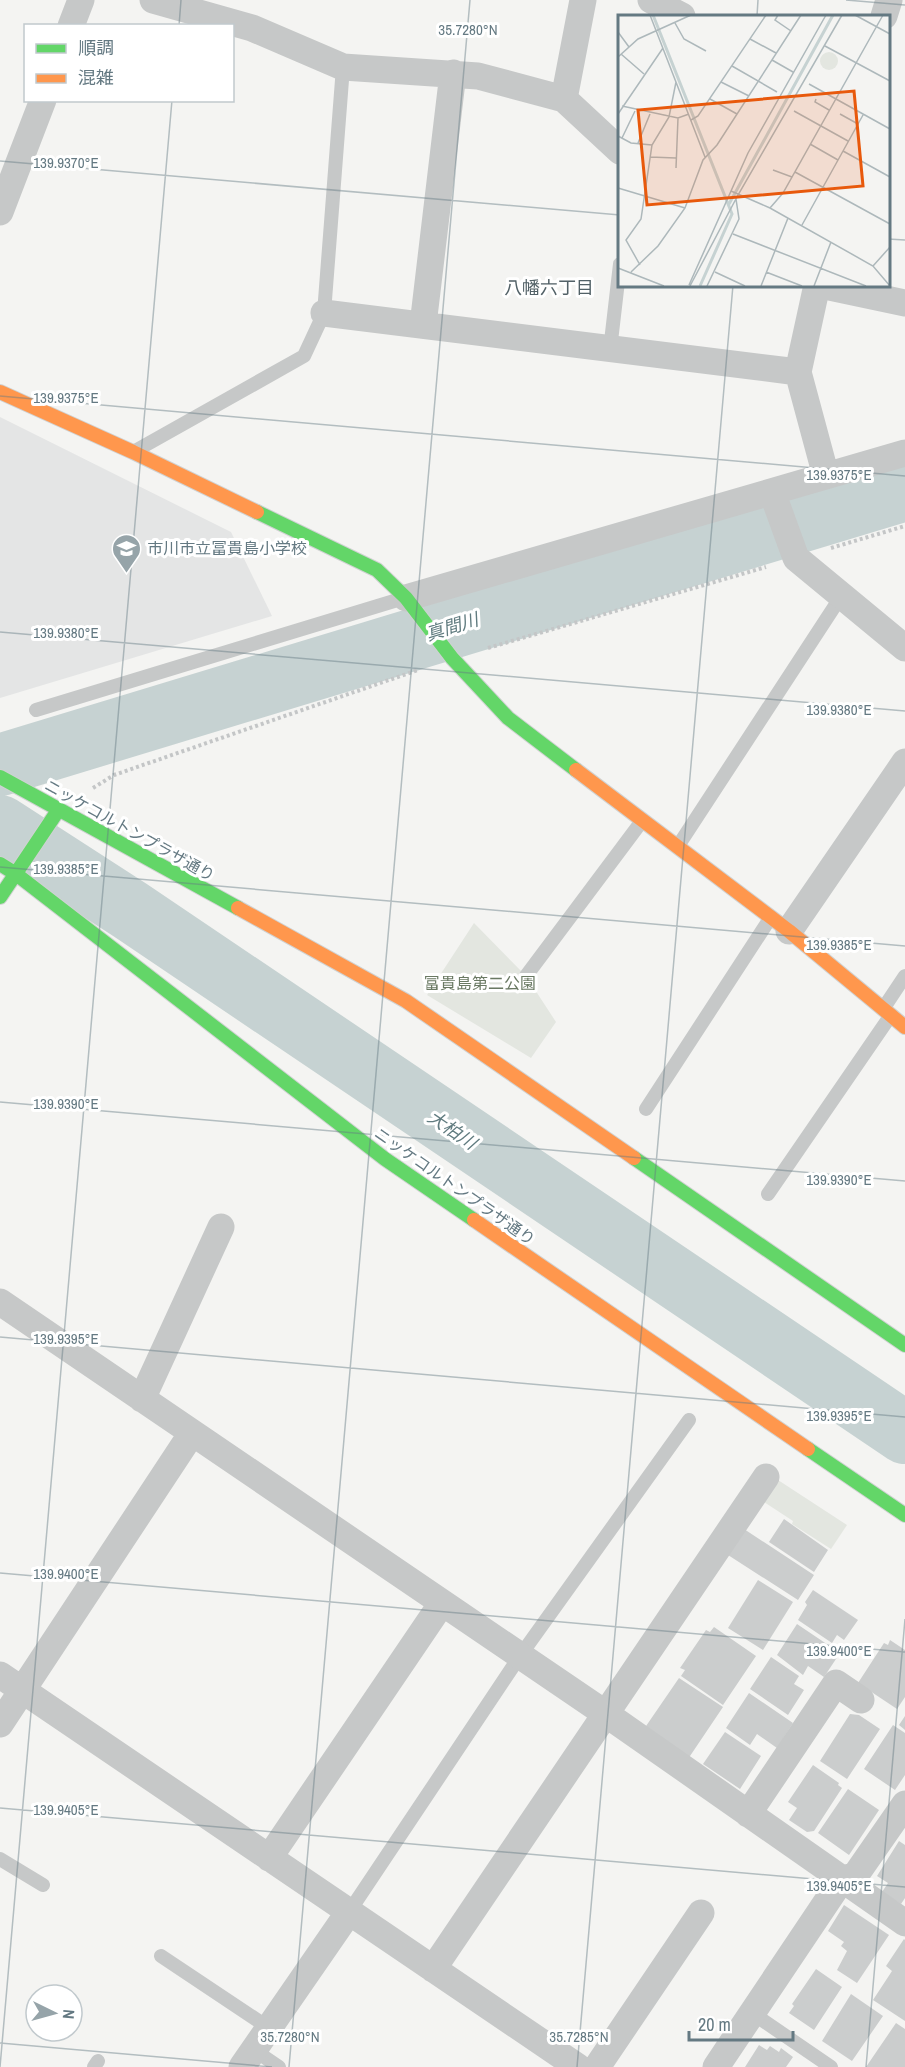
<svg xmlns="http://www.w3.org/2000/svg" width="905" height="2067" viewBox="0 0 905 2067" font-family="'Archivo Narrow','Noto Sans JP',sans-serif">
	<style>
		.built { fill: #e4e5e5 }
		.green { fill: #e3e6e0 }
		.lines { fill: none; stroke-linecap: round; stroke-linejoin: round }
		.river { stroke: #c6d2d2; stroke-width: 62 }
		.building { fill: #cbcdcd }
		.fast-casing { stroke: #d0d2d2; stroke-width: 16 }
		.slow-casing { stroke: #d0d2d2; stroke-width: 16 }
		.path { stroke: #c4c6c7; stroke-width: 4; stroke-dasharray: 3 3; stroke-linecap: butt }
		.lane { stroke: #c6c8c8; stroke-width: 14 }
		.street { stroke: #c6c8c8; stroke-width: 27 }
		.fast { stroke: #63d668; stroke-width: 14 }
		.slow { stroke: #ff974d; stroke-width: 14 }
		.ticks { fill: none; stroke: #647982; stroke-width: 1.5; stroke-opacity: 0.45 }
		.labels { text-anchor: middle; stroke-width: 6; stroke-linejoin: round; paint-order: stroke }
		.poi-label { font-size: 16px; fill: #647982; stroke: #fff; text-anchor: start }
		.street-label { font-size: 16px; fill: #647982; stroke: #fff }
		.park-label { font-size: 16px; fill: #6a7963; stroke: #fff }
		.neighbourhood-label { font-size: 18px; fill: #526167; stroke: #fff }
		.water-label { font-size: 18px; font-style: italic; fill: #607b7f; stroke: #fff }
		.inset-river { fill: none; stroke: #c6d2d2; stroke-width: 3 }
		.inset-road { fill: none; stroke: #adb8bb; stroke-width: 1.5 }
		.view { fill: #e8590c; fill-opacity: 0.15; stroke: #e8590c; stroke-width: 3 }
		.inset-edge { fill: none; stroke: #647982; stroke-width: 3 }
		.ticks-label { font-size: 15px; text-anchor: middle; fill: #647982; stroke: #fff; stroke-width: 6; stroke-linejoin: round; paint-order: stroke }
	</style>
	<rect width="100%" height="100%" fill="#f4f4f2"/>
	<path class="built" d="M 0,417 L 231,532 L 272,616 L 0,698 Z"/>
	<path class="green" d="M 474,923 L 526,976 L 556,1022 L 531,1058 L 427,995 Z
		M 778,1480 L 847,1525 L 831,1549 L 792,1524 L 793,1521 L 764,1502 Z"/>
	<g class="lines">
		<path class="river" d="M 0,765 L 905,490
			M 0,826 L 130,910 L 905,1433"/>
	</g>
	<path class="building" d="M 784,1519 L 828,1550 L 814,1572 L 769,1542 Z
		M 744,1529 L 814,1575 L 798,1600 L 728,1555 Z
		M 758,1580 L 793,1602 L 763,1650 L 728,1628 Z
		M 813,1590 L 858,1620 L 844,1640 L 837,1635 L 832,1643 L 798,1620 L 807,1605 L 805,1602 Z
		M 797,1624 L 840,1653 L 824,1677 L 808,1666 L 803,1675 L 777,1655 Z
		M 714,1627 L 756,1656 L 723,1705 L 681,1676 L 685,1670 L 680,1668 L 706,1630 L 710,1632 Z
		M 890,1640 L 905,1650 L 905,1697 L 897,1709 L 858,1683 L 884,1643 L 888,1645 Z
		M 771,1657 L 799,1676 L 794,1684 L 804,1690 L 788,1715 L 750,1689 Z
		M 679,1678 L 723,1707 L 688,1759 L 644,1729 Z
		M 749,1693 L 793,1723 L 777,1748 L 757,1734 L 750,1745 L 726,1728 Z
		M 850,1714 L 859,1715 L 880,1729 L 847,1779 L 820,1761 Z
		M 905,1716 L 905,1730 L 899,1725 Z
		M 893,1725 L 905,1733 L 905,1775 L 895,1790 L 864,1769 Z
		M 725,1732 L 761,1756 L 740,1789 L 703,1764 Z
		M 813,1765 L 839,1783 L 838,1785 L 842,1788 L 814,1831 L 807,1832 L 789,1820 L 797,1808 L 788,1802 Z
		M 848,1789 L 879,1810 L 849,1855 L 818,1833 Z
		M 899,1841 L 905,1845 L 905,1898 L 901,1904 L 882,1892 L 888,1883 L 877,1876 Z
		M 844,1905 L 889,1935 L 857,1983 L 837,1970 L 847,1951 L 841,1946 L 844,1942 L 828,1931 Z
		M 904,1939 L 905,1940 L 905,2021 L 873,2000 L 892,1971 L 886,1966 Z
		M 816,1969 L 842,1987 L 814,2030 L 789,2013 L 794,2006 L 792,2004 Z
		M 851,1994 L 883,2016 L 852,2061 L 822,2041 Z
		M 896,2023 L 905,2029 L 905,2067 L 866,2067 Z
		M 759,2045 L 767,2050 L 770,2046 L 779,2052 L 781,2048 L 793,2057 L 786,2067 L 745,2067 Z"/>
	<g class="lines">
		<defs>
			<path id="fast" d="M 257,512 L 377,570 L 406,598 L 452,658 L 508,718 L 576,770
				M 0,777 L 238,908
				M 0,864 L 16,874 L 385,1159 L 474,1220
				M 0,897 L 59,809
				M 634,1158 L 905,1345
				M 808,1449 L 905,1515"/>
			<path id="slow" d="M 0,392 L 133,452 L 257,512
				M 576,770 L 789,931 L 905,1027
				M 238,908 L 406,1001 L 634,1158
				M 474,1220 L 808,1449"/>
		</defs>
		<use href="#fast" class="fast-casing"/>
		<use href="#slow" class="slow-casing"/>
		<path class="path" d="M 831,548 L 905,526
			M 488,648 L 766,567
			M 93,788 L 114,775 L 418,670"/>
		<path class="lane" d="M 610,350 L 620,264
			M 135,451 L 304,356 L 324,313 L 343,67
			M 36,710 L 404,598
			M 678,846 L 842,595
			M 526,976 L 642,821
			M 883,1009 L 905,976
			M 646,1109 L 771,917
			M 768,1194 L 891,1015
			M 0,1859 L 43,1885
			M 349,1912 L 520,1656 L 689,1420
			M 161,1956 L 269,2028
			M 752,2013 L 831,2067
			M 254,2050 L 279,2067
			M 94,2067 L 98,2061"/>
		<path class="street" d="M 153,0 L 252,28 L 343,67 L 478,76 L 564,99 L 620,151
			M 651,0 L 682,16
			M 884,16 L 889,0
			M 71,26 L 81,0
			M 564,99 L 583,0
			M 0,212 L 43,100
			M 817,285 L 798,372 L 826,476
			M 820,285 L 905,303
			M 324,313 L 798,372
			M 423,325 L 453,73
			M 772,492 L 796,558 L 905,648
			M 406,598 L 905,453
			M 789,931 L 905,762
			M 0,1302 L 606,1714 L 905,1923
			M 142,1399 L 221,1227
			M 0,1675 L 578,2067
			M 0,1724 L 192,1433
			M 748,1814 L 836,1683 L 861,1700
			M 269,1858 L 442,1603
			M 433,1969 L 766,1477
			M 242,2067 L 349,1912
			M 597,2067 L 701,1913
			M 716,2067 L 842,1879 L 855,1876 L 905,1804"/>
		<use href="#fast" class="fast"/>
		<use href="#slow" class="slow"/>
	</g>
	<path class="ticks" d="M 846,0 L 905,5M 757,16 L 758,0M 179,26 L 181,0M 0,161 L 620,215M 888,239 L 905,240M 0,396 L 905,476M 0,632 L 905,711M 0,867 L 905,946M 0,1102 L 905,1181M 0,1337 L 905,1417M 0,1573 L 905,1652M 0,1808 L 905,1887M 0,2043 L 272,2067M 0,2067 L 172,100M 289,2067 L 470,0M 577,2067 L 733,285M 866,2067 L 905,1619"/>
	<defs>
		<symbol id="school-pin" viewBox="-11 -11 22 30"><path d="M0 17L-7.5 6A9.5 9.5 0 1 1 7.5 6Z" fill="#96a4a9" stroke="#fff"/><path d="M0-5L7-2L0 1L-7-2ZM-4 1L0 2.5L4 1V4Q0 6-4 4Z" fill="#fff"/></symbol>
	</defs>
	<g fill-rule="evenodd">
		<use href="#school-pin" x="110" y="532" width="33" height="45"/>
	</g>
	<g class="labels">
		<g class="poi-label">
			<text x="147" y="554">市川市立冨貴島小学校</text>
		</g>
		<g class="street-label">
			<text transform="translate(130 830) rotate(29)" y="6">ニッケコルトンプラザ通り</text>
			<text transform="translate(455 1186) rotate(35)" y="6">ニッケコルトンプラザ通り</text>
		</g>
		<g class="park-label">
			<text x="480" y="989">富貴島第二公園</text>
		</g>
		<g class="neighbourhood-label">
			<text x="549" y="294">八幡六丁目</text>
		</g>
		<g class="water-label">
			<text transform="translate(452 627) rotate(-17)" y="6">真間川</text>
			<text transform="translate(452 1130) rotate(34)" y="6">大柏川</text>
		</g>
	</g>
	<g transform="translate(618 15)">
		<rect width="272" height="272" fill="#f4f4f2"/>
		<path d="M202 46a9 9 0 1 1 18 0a9 9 0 1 1-18 0Z" fill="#e3e6e0"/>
		<path class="inset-river" d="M 35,0 L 114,199 L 82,271M 111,189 L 215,0"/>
		<path class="inset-road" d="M 32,0 L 87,142M 160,0 L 157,5 L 173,16M 237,0 L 272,19M 57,8 L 66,24 L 88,36M 0,17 L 11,32M 132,24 L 158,38M 207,31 L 272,66M 3,39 L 26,59M 0,42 L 20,24 L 73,0M 154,45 L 175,57M 114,51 L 159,77M 103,67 L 131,81M 191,69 L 272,114M 92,84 L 119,99M 198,84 L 197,87 L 211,95M 4,91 L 60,103 L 71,99M 176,96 L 230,126M 0,99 L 45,33M 222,99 L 240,109M 73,105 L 80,101 L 148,0M 0,121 L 13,128 L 34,130M 4,123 L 17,96M 20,128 L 32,99M 192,129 L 220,145M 225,136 L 272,162M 32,142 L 58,143M 58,153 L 60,103M 155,155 L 174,162M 177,157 L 272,209M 0,173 L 67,193M 113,176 L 152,193 L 255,251 L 272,271M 152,193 L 165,178 L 265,0M 184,210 L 245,100M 115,219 L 248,271M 22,250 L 8,225 L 23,204 L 34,130 L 51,102 L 58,67M 255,251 L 272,232M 0,253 L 46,271M 13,257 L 40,231 L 67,193 L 85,145 L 99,130 L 183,0M 97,257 L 127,271M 148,257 L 184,271M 71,270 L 130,138 L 208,0M 72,271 L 120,180 L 224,0M 89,271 L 121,204 L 118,184M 143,271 L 170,203M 196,271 L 213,227"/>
		<path class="view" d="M 236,76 L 245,171 L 29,190 L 20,95 Z"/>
		<rect width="272" height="272" class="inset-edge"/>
	</g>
	<g class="ticks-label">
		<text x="468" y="35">35.7280°N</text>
		<text x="66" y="168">139.9370°E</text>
		<text x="66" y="403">139.9375°E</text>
		<text x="839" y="480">139.9375°E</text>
		<text x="66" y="638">139.9380°E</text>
		<text x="839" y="715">139.9380°E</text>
		<text x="66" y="874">139.9385°E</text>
		<text x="839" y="950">139.9385°E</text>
		<text x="66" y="1109">139.9390°E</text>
		<text x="839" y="1185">139.9390°E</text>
		<text x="66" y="1344">139.9395°E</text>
		<text x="839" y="1421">139.9395°E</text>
		<text x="66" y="1579">139.9400°E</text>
		<text x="839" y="1656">139.9400°E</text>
		<text x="66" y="1815">139.9405°E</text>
		<text x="839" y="1891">139.9405°E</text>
		<text x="290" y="2042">35.7280°N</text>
		<text x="579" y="2042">35.7285°N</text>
	</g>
	<rect x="24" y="24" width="210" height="78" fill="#ffffff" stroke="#c1c9cd" stroke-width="1.5"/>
	<rect x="36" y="44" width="30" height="9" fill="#63d668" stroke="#c1c9cd" stroke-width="1.5"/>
	<text x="78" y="54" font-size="18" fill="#647982">順調</text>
	<rect x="36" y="74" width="30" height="9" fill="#ff974d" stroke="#c1c9cd" stroke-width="1.5"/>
	<text x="78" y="84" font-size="18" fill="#647982">混雑</text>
	<g transform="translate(54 2013) rotate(95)"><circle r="28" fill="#ffffff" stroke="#c1c9cd" stroke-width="1.5"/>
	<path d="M0-4.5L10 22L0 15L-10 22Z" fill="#96a4a9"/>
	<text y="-9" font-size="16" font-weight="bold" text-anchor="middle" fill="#647982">N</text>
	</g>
	<path d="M689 2031v9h104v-9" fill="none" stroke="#647982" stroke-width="3"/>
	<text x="698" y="2031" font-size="18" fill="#647982" stroke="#ffffff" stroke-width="4.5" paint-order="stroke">20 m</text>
</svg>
